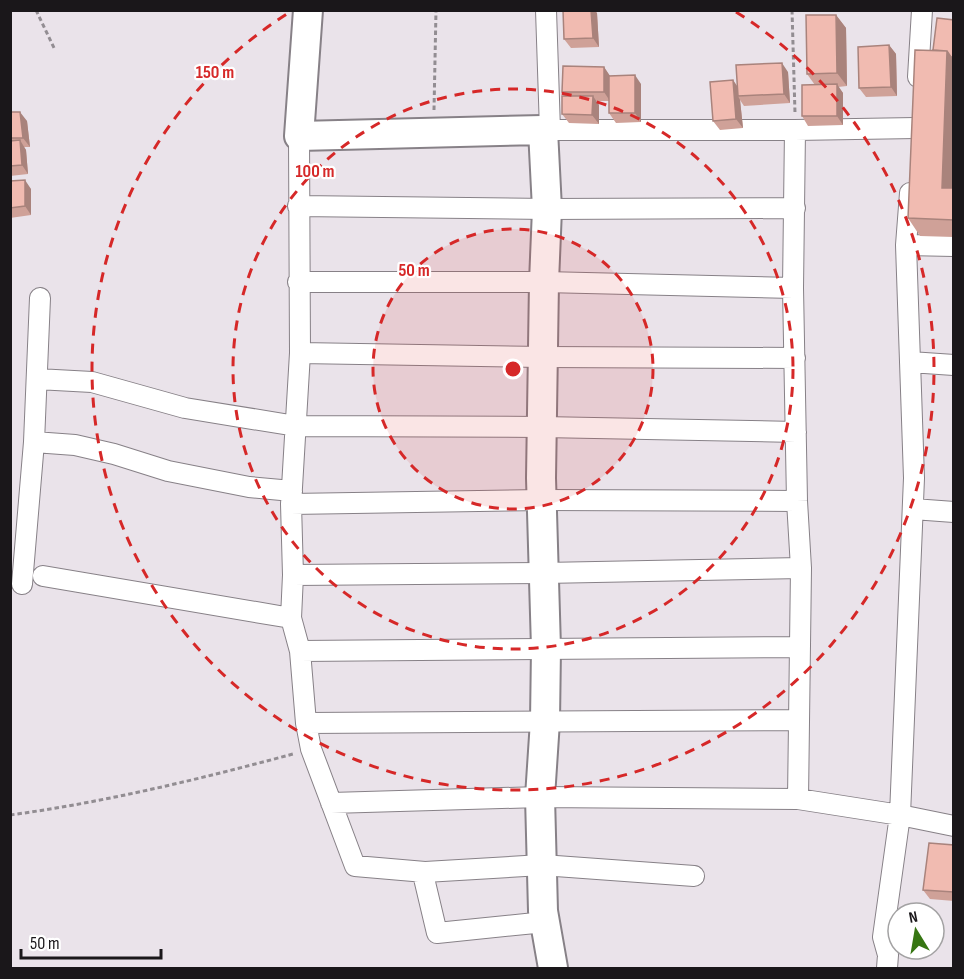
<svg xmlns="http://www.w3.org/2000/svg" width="964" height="979" viewBox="0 0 964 979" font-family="'Sofia Sans Condensed',sans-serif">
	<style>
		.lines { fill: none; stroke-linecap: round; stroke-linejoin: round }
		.street-casing { stroke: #878187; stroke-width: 22 }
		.secondary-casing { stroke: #878187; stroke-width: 32 }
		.path { stroke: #928d92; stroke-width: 3; stroke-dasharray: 4.5 3; stroke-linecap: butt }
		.street { stroke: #fff; stroke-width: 20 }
		.secondary { stroke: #fff; stroke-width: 28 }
		.wall { fill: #cfa198 }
		.shaded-wall { fill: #a9837c }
		.building { fill: #f1bbb1; stroke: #a9837c; stroke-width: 1.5 }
		.ring { fill: none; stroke: #d62828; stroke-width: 3; stroke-dasharray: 10 8 }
		.centre { fill: #d62828; stroke: #fff; stroke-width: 3 }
		.ring-label { font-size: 18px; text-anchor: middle; font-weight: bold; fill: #d62828; stroke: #fff; stroke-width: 4.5; stroke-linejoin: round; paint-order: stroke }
	</style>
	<rect width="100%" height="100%" fill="#eae3ea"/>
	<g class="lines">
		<defs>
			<path id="street" d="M 546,10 L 550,130
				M 918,77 L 922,10
				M 543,130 L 795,130 L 793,288 L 797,501 L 801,568 L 798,799 L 900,815 L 954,826
				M 795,130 L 916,128
				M 299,136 L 300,353 L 291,504 L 293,575 L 291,618 L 300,651 L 306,723 L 311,749 L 355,866 L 425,872
				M 298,206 L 547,209 L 795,208
				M 906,245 L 910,193
				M 298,282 L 544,282 L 793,288
				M 300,353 L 543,357 L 795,358
				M 910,362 L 954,365
				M 37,379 L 92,382 L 185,408 L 296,426 L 542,427 L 796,432
				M 34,442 L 75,445 L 114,454 L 168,471 L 249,487 L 292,491
				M 291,504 L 543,500 L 797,501
				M 913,509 L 954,512
				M 293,575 L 544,573 L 801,568
				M 43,576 L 291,618
				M 22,584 L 34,442 L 40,298
				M 300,651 L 800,647
				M 306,723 L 799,720
				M 331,803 L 540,797 L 798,799
				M 545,922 L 437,933 L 423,874 L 425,872 L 542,865 L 694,876
				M 887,968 L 888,955 L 883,937 L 900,815 L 914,478 L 906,245 L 954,246"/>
			<path id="secondary" d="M 308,10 L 299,136 L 543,130 L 547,209 L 544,282 L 541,478 L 546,648 L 545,721 L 540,797 L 543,911 L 553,968"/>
		</defs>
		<use href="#street" class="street-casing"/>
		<use href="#secondary" class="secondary-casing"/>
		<path class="path" d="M 36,10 L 55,50
			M 792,10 L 795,113
			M 434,110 L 436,10
			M 10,815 C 106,802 200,779 293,754"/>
		<use href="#street" class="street"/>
		<use href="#secondary" class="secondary"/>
	</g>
	<path class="wall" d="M 597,13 L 599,47 L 571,48 L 564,39 Z
		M 836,15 L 846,28 L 847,86 L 838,87 L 843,93 L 843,125 L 808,126 L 802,116 L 815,85 L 807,74 Z
		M 954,20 L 954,237 L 920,236 L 908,218 Z
		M 889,45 L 896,54 L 897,96 L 866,97 L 859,88 Z
		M 604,67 L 610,76 L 641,84 L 641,122 L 616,123 L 609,113 L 609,101 L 596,101 L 599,105 L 599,124 L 569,123 L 562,114 L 565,96 L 562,92 Z
		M 788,72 L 790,103 L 744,106 L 740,100 L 743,128 L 720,130 L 713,121 L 733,80 L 737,86 Z
		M 10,112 L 27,121 L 30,147 L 24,147 L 26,150 L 28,174 L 10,176 Z
		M 10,181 L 31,189 L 31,215 L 10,218 Z
		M 954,845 L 954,901 L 930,899 L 923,890 Z"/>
	<path class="shaded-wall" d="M 591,10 L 595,10 L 597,13 L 599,47 L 593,38 Z
		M 836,15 L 846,28 L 847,86 L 837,73 Z
		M 889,45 L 896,54 L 897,96 L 891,87 Z
		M 947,51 L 954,60 L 954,204 L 942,188 Z
		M 782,63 L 788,72 L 790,103 L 784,94 Z
		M 604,67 L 610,76 L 610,101 L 604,92 Z
		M 635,75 L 641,84 L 641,122 L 635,113 Z
		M 733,80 L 739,89 L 738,96 L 740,100 L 743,128 L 736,119 Z
		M 837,84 L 843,93 L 843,125 L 837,116 Z
		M 593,96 L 599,105 L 599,124 L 592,115 Z
		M 20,112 L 27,121 L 30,147 L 23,138 Z
		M 20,140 L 26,150 L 28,174 L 22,165 Z
		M 25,180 L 31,189 L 31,215 L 25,206 Z"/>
	<path class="building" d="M 563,10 L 591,10 L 593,38 L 564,39 Z
		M 806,15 L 836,15 L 837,73 L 807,74 Z
		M 937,18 L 954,20 L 954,57 L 951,57 L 947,51 L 933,50 Z
		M 889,45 L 891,87 L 859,88 L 858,47 Z
		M 915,50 L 947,51 L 942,188 L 954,188 L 954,220 L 908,218 Z
		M 782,63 L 784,94 L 738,96 L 736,65 Z
		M 563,66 L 604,67 L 604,92 L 562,92 Z
		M 635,75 L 635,113 L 609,113 L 609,76 Z
		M 733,80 L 736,119 L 713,121 L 710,82 Z
		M 837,84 L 837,116 L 802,116 L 802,85 Z
		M 562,96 L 593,96 L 592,115 L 562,114 Z
		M 10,112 L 20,112 L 23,138 L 10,138 Z
		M 20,140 L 22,165 L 10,166 L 10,141 Z
		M 25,180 L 25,206 L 10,208 L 10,181 Z
		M 929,843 L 954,845 L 954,892 L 923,890 Z"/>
	<circle cx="513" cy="369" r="140" fill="#d62828" fill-opacity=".12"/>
	<g class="ring">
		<circle cx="513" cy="369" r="140"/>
		<circle cx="513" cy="369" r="280"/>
		<path d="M736 12A421 421 0 1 1 290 12"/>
	</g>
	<circle cx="513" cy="369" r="9" class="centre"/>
	<g class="ring-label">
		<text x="215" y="78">150 m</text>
		<text x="315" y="177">100 m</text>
		<text x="414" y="276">50 m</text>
	</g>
	<rect width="964" height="979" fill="none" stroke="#1a171a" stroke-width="24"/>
	<g transform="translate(916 931) rotate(349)"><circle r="28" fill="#ffffff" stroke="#a3a2a3" stroke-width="1.5"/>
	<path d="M0-4.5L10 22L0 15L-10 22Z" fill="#367612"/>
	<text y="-9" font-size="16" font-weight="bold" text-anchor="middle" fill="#1a171a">N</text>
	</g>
	<path d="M21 949v9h140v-9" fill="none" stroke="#1a171a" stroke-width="3"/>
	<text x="30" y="949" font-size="18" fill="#1a171a" stroke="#ffffff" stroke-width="4.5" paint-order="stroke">50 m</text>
</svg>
